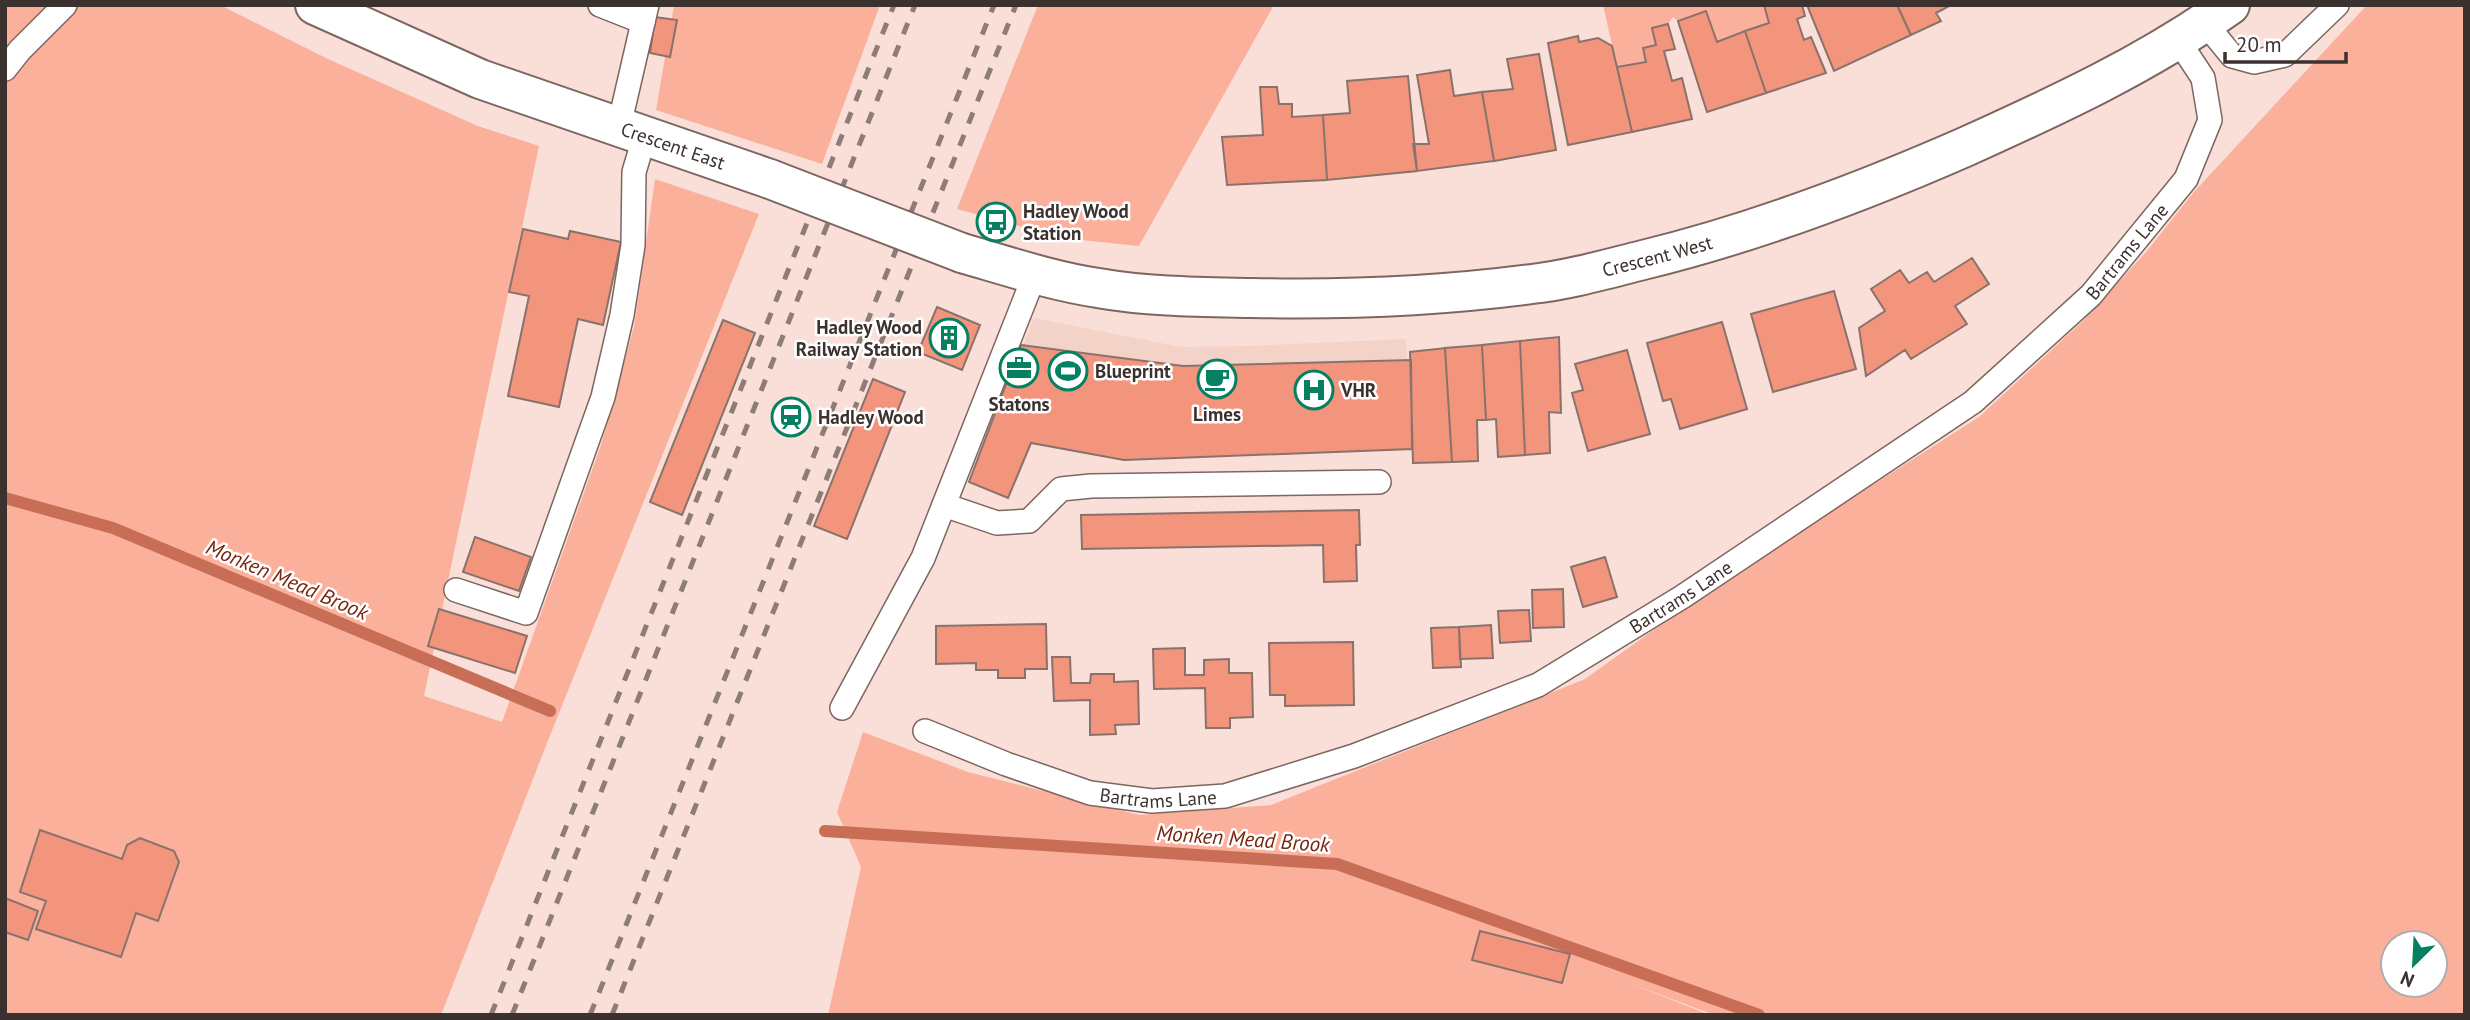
<svg xmlns="http://www.w3.org/2000/svg" width="2470" height="1020" viewBox="0 0 2470 1020" font-family="'PT Sans',sans-serif">
	<style>
		.built { fill: #f3d2c8 }
		.green { fill: #fbb09c; fill-rule: evenodd }
		.lines { fill: none; stroke-linecap: round; stroke-linejoin: round }
		.stream { stroke: #c86e56; stroke-width: 12 }
		.building { fill: #f3957d; stroke: #89726c; stroke-width: 2 }
		.lane-casing { stroke: #7d6660; stroke-width: 26 }
		.secondary-casing { stroke: #7d6660; stroke-width: 42 }
		.lane { stroke: #fff; stroke-width: 23 }
		.secondary { stroke: #fff; stroke-width: 38 }
		.rail { stroke: #8d7c77; stroke-width: 5; stroke-dasharray: 12 12; stroke-linecap: butt }
		.secondary-bridge-casing { stroke: #7d6660; stroke-width: 42; stroke-linecap: butt }
		.secondary-bridge { stroke: #fff; stroke-width: 38 }
		.labels { text-anchor: middle; stroke-width: 5; stroke-linejoin: round; paint-order: stroke }
		.street-label { font-size: 19px; fill: #3b312e; stroke: #fff }
		.poi-label { font-size: 19px; font-weight: bold; fill: #3b312e; stroke: #fff; text-anchor: start }
		.water-label { font-size: 21px; font-style: italic; fill: #78250f; stroke: #fff }
	</style>
	<rect width="100%" height="100%" fill="#f9dfd8"/>
	<path class="built" d="M 1034,318 L 1181,347 L 1250,346 L 1406,339 L 1412,449 L 1124,460 L 1031,443 L 1008,498 L 969,482 Z"/>
	<path class="green" d="M 5,5 L 220,5 L 328,59 L 478,126 L 539,146 L 424,696 L 502,722 L 601,445 L 634,327 L 655,179 L 759,214 L 549,738 L 441,1015 L 5,1015 Z
		M 674,5 L 880,5 L 822,164 L 656,110 Z
		M 1038,5 L 1274,5 L 1139,246 L 1062,238 L 957,209 Z
		M 1603,5 L 1764,5 L 1769,23 L 1717,42 L 1706,12 L 1678,21 L 1673,17 L 1668,24 L 1652,28 L 1656,45 L 1643,48 L 1646,62 L 1617,67 Z
		M 2367,5 L 2465,5 L 2465,1015 L 1714,1015 L 1624,981 L 1710,1015 L 828,1015 L 861,867 L 837,812 L 863,732 L 968,772 L 1139,815 L 1271,805 L 1585,679 L 1715,586 L 1979,417 L 2083,321 L 2147,251 L 2193,193 ZM 2393,943 L 2435,943 L 2435,985 L 2393,985 Z"/>
	<g class="lines">
		<path class="stream" d="M 5,498 L 113,528 L 550,711
			M 825,831 L 1337,864 L 1759,1015"/>
	</g>
	<path class="building" d="M 1764,5 L 1802,5 L 1805,16 L 1797,19 L 1804,40 L 1811,37 L 1826,73 L 1766,93 L 1745,31 L 1769,23 Z
		M 1807,5 L 1897,5 L 1911,35 L 1834,71 Z
		M 1897,5 L 1951,5 L 1936,13 L 1941,21 L 1911,35 Z
		M 1706,11 L 1717,42 L 1745,31 L 1766,93 L 1707,112 L 1678,21 Z
		M 655,17 L 677,20 L 670,57 L 650,53 Z
		M 1668,24 L 1675,49 L 1664,51 L 1672,81 L 1682,78 L 1692,119 L 1632,132 L 1617,67 L 1646,62 L 1643,48 L 1656,45 L 1652,28 Z
		M 1578,36 L 1579,42 L 1598,38 L 1612,46 L 1632,132 L 1568,145 L 1548,43 Z
		M 1539,54 L 1556,150 L 1494,161 L 1482,92 L 1513,89 L 1507,59 Z
		M 1450,70 L 1454,96 L 1482,92 L 1494,161 L 1417,171 L 1413,144 L 1429,144 L 1417,75 Z
		M 1408,76 L 1417,171 L 1327,180 L 1323,115 L 1350,113 L 1347,81 Z
		M 1260,87 L 1277,87 L 1279,104 L 1292,104 L 1292,117 L 1323,115 L 1327,180 L 1227,185 L 1222,137 L 1263,135 Z
		M 523,229 L 568,239 L 570,231 L 621,242 L 603,325 L 578,319 L 559,407 L 508,396 L 529,296 L 509,292 Z
		M 1972,258 L 1989,284 L 1955,306 L 1967,324 L 1911,359 L 1905,350 L 1866,376 L 1859,328 L 1885,311 L 1871,289 L 1900,270 L 1909,283 L 1927,272 L 1934,282 Z
		M 1834,291 L 1856,369 L 1773,392 L 1751,314 Z
		M 937,307 L 980,325 L 962,370 L 918,352 Z
		M 723,320 L 755,333 L 682,515 L 650,502 Z
		M 1722,322 L 1747,409 L 1680,429 L 1671,399 L 1663,401 L 1647,343 Z
		M 1559,337 L 1561,413 L 1549,412 L 1550,453 L 1525,455 L 1520,341 Z
		M 1520,341 L 1525,455 L 1498,457 L 1496,419 L 1486,420 L 1482,345 Z
		M 1021,345 L 1183,366 L 1411,360 L 1412,449 L 1124,460 L 1031,443 L 1008,498 L 969,482 Z
		M 1482,345 L 1486,420 L 1477,420 L 1478,461 L 1452,462 L 1445,348 Z
		M 1445,348 L 1452,462 L 1413,463 L 1410,352 Z
		M 1627,350 L 1650,434 L 1588,451 L 1572,393 L 1583,390 L 1575,364 Z
		M 873,379 L 905,392 L 847,539 L 814,526 Z
		M 1359,510 L 1360,545 L 1356,545 L 1357,581 L 1324,582 L 1323,545 L 1082,549 L 1081,515 Z
		M 475,537 L 531,557 L 519,591 L 463,572 Z
		M 1605,557 L 1617,597 L 1583,607 L 1571,567 Z
		M 1563,589 L 1564,627 L 1533,628 L 1532,590 Z
		M 439,609 L 527,636 L 515,673 L 428,646 Z
		M 1529,610 L 1531,641 L 1500,643 L 1498,611 Z
		M 1046,624 L 1047,669 L 1025,669 L 1025,678 L 998,678 L 998,670 L 976,670 L 976,663 L 936,664 L 936,626 Z
		M 1491,625 L 1493,658 L 1460,659 L 1459,627 Z
		M 1459,627 L 1461,667 L 1433,668 L 1431,628 Z
		M 1353,642 L 1354,705 L 1285,706 L 1285,695 L 1270,695 L 1269,643 Z
		M 1185,648 L 1185,675 L 1204,675 L 1204,660 L 1229,659 L 1229,673 L 1252,673 L 1253,717 L 1230,718 L 1230,728 L 1206,728 L 1205,688 L 1154,689 L 1153,649 Z
		M 1052,657 L 1070,657 L 1071,683 L 1090,683 L 1091,674 L 1114,674 L 1114,682 L 1138,681 L 1139,724 L 1115,725 L 1116,734 L 1090,735 L 1090,700 L 1054,701 Z
		M 40,830 L 122,859 L 127,845 L 140,838 L 174,851 L 179,862 L 158,921 L 136,913 L 121,957 L 36,929 L 46,901 L 20,892 Z
		M 5,898 L 38,911 L 28,940 L 5,932 Z
		M 1480,931 L 1570,954 L 1562,983 L 1472,960 Z"/>
	<g class="lines">
		<defs>
			<g id="lane">
				<path d="M 600,5 L 643,22"/>
				<path d="M 2205,23 L 2232,56 L 2254,62 L 2285,55 L 2337,5"/>
				<path d="M 5,69 L 20,50 L 65,5"/>
				<path d="M 619,126 L 647,5"/>
				<path d="M 944,505 L 997,523 L 1029,521 L 1061,489 L 1091,486 L 1379,482"/>
				<path d="M 456,590 L 526,613 L 603,397 L 622,315 L 633,245 L 634,172 L 645,135"/>
				<path d="M 842,708 L 923,558 L 1035,274"/>
				<path id="s1" d="M 925,731 L 1006,764 L 1090,793 L 1152,801 L 1225,796 L 1354,756 L 1538,685 L 1682,597 L 1973,402 L 2091,295 L 2186,179 L 2210,120 L 2203,78 L 2178,40"/>
			</g>
			<g id="secondary">
				<path id="s2" d="M 315,5 L 480,79 L 770,179"/>
				<path id="s3" d="M 962,253 C 1007,266 1052,281 1098,288 C 1149,297 1201,297 1252,298 C 1345,300 1440,296 1532,284 C 1569,280 1607,269 1643,260 C 1754,233 1860,193 1965,147 C 2058,105 2145,65 2230,5"/>
			</g>
		</defs>
		<use href="#lane" class="lane-casing"/>
		<use href="#secondary" class="secondary-casing"/>
		<use href="#lane" class="lane"/>
		<use href="#secondary" class="secondary"/>
		<path class="rail" d="M 491,1015 L 894,5
			M 512,1015 L 915,5
			M 590,1015 L 994,5
			M 612,1015 L 1016,5"/>
		<defs>
			<path id="secondary-bridge" d="M 770,179 L 962,253"/>
		</defs>
		<use href="#secondary-bridge" class="secondary-bridge-casing"/>
		<use href="#secondary-bridge" class="secondary-bridge"/>
	</g>
	<defs>
		<symbol id="bus-ring" viewBox="-11 -11 22 22"><circle r="9.5" fill="#fff" stroke="#058161" stroke-width="1.5"/><path d="M-5-6H5V4H4V6H2V4H-2V6H-4V4H-5ZM-3.5-4V0h7V-4ZM-3.5 1.2v1.5H-2V1.2ZM2 1.2v1.5H3.5V1.2Z" fill="#058161"/></symbol>
		<symbol id="building-ring" viewBox="-11 -11 22 22"><circle r="9.5" fill="#fff" stroke="#058161" stroke-width="1.5"/><path d="M-4-6H4V6H1V3H-1V6H-4ZM-2.5-4.3h1.7v1.8h-1.7ZM.8-4.3h1.7v1.8H.8ZM-2.5-1h1.7V.8h-1.7ZM.8-1h1.7V.8H.8Z" fill="#058161"/></symbol>
		<symbol id="office-ring" viewBox="-11 -11 22 22"><circle r="9.5" fill="#fff" stroke="#058161" stroke-width="1.5"/><path d="M-6-3h4V-5.5h4V-3h4V5H-6ZM-1-4.5V-3h2v-1.5ZM-6 0V1H6V0Z" fill="#058161"/></symbol>
		<symbol id="stadium-ring" viewBox="-11 -11 22 22"><circle r="9.5" fill="#fff" stroke="#058161" stroke-width="1.5"/><path d="M0-5a6.5 5 0 1 0 0 10a6.5 5 0 1 0 0-10ZM-3.5-1.8h7v3.6h-7Z" fill="#058161"/></symbol>
		<symbol id="cafe-ring" viewBox="-11 -11 22 22"><circle r="9.5" fill="#fff" stroke="#058161" stroke-width="1.5"/><path d="M-5.5-4.5H6V0H3Q3 3.5 0 3.5H-2.5Q-5.5 3.5-5.5 0ZM3-3.2v2h1.7v-2ZM-6 4.5H4V6H-6Z" fill="#058161"/></symbol>
		<symbol id="hospital-ring" viewBox="-11 -11 22 22"><circle r="9.5" fill="#fff" stroke="#058161" stroke-width="1.5"/><path d="M-5-5h3v3.5h4V-5h3V5h-3V1.5h-4V5h-3Z" fill="#058161"/></symbol>
		<symbol id="station-ring" viewBox="-11 -11 22 22"><circle r="9.5" fill="#fff" stroke="#058161" stroke-width="1.5"/><path d="M-3-6H3Q5-6 5-4V2Q5 4 3 4L4.5 6H3L1.5 4h-3L-3 6H-4.5L-3 4Q-5 4-5 2V-4Q-5-6-3-6ZM-3.5-4v3h7v-3ZM-3.5 1v1.5H-2V1ZM2 1v1.5H3.5V1Z" fill="#058161"/></symbol>
	</defs>
	<g fill-rule="evenodd">
		<use href="#bus-ring" x="974" y="200" width="44" height="44"/>
		<use href="#building-ring" x="927" y="316" width="44" height="44"/>
		<use href="#office-ring" x="997" y="346" width="44" height="44"/>
		<use href="#stadium-ring" x="1046" y="349" width="44" height="44"/>
		<use href="#cafe-ring" x="1195" y="357" width="44" height="44"/>
		<use href="#hospital-ring" x="1292" y="368" width="44" height="44"/>
		<use href="#station-ring" x="769" y="395" width="44" height="44"/>
	</g>
	<g class="labels">
		<g class="street-label">
			<text dy="7" stroke="none"><textPath href="#s2" startOffset="385">Crescent East</textPath></text>
			<text dy="7" stroke="none"><textPath href="#s1" startOffset="1379">Bartrams Lane</textPath></text>
			<text dy="7" stroke="none"><textPath href="#s3" startOffset="704">Crescent West</textPath></text>
			<text dy="7" stroke="none"><textPath href="#s1" startOffset="812">Bartrams Lane</textPath></text>
			<text dy="7" stroke="none"><textPath href="#s1" startOffset="245">Bartrams Lane</textPath></text>
		</g>
		<g class="poi-label">
			<text x="1023" y="218">Hadley Wood<tspan x="1023" dy="22">Station</tspan></text>
			<text x="922" y="334" text-anchor="end">Hadley Wood<tspan x="922" dy="22">Railway Station</tspan></text>
			<text x="1095" y="378">Blueprint</text>
			<text x="1341" y="397">VHR</text>
			<text x="1019" y="411" text-anchor="middle">Statons</text>
			<text x="1217" y="421" text-anchor="middle">Limes</text>
			<text x="818" y="424">Hadley Wood</text>
		</g>
		<g class="water-label">
			<text transform="translate(287 580) rotate(23)" y="7">Monken Mead Brook</text>
			<text transform="translate(1243 839) rotate(4)" y="7">Monken Mead Brook</text>
		</g>
	</g>
	<rect width="2470" height="1020" fill="none" stroke="#3b312e" stroke-width="14"/>
	<g transform="translate(2414 964) rotate(204)"><circle r="33" fill="#ffffff" stroke="#b1adab" stroke-width="2"/>
	<path d="M0-5L12 26L0 18L-12 26Z" fill="#058161"/>
	<text y="-10" font-size="19" font-weight="bold" text-anchor="middle" fill="#3b312e">N</text>
	</g>
	<path d="M2225 52v10h121v-10" fill="none" stroke="#3b312e" stroke-width="3.5"/>
	<text x="2236" y="52" font-size="21" fill="#3b312e" stroke="#ffffff" stroke-width="5" paint-order="stroke">20 m</text>
</svg>
